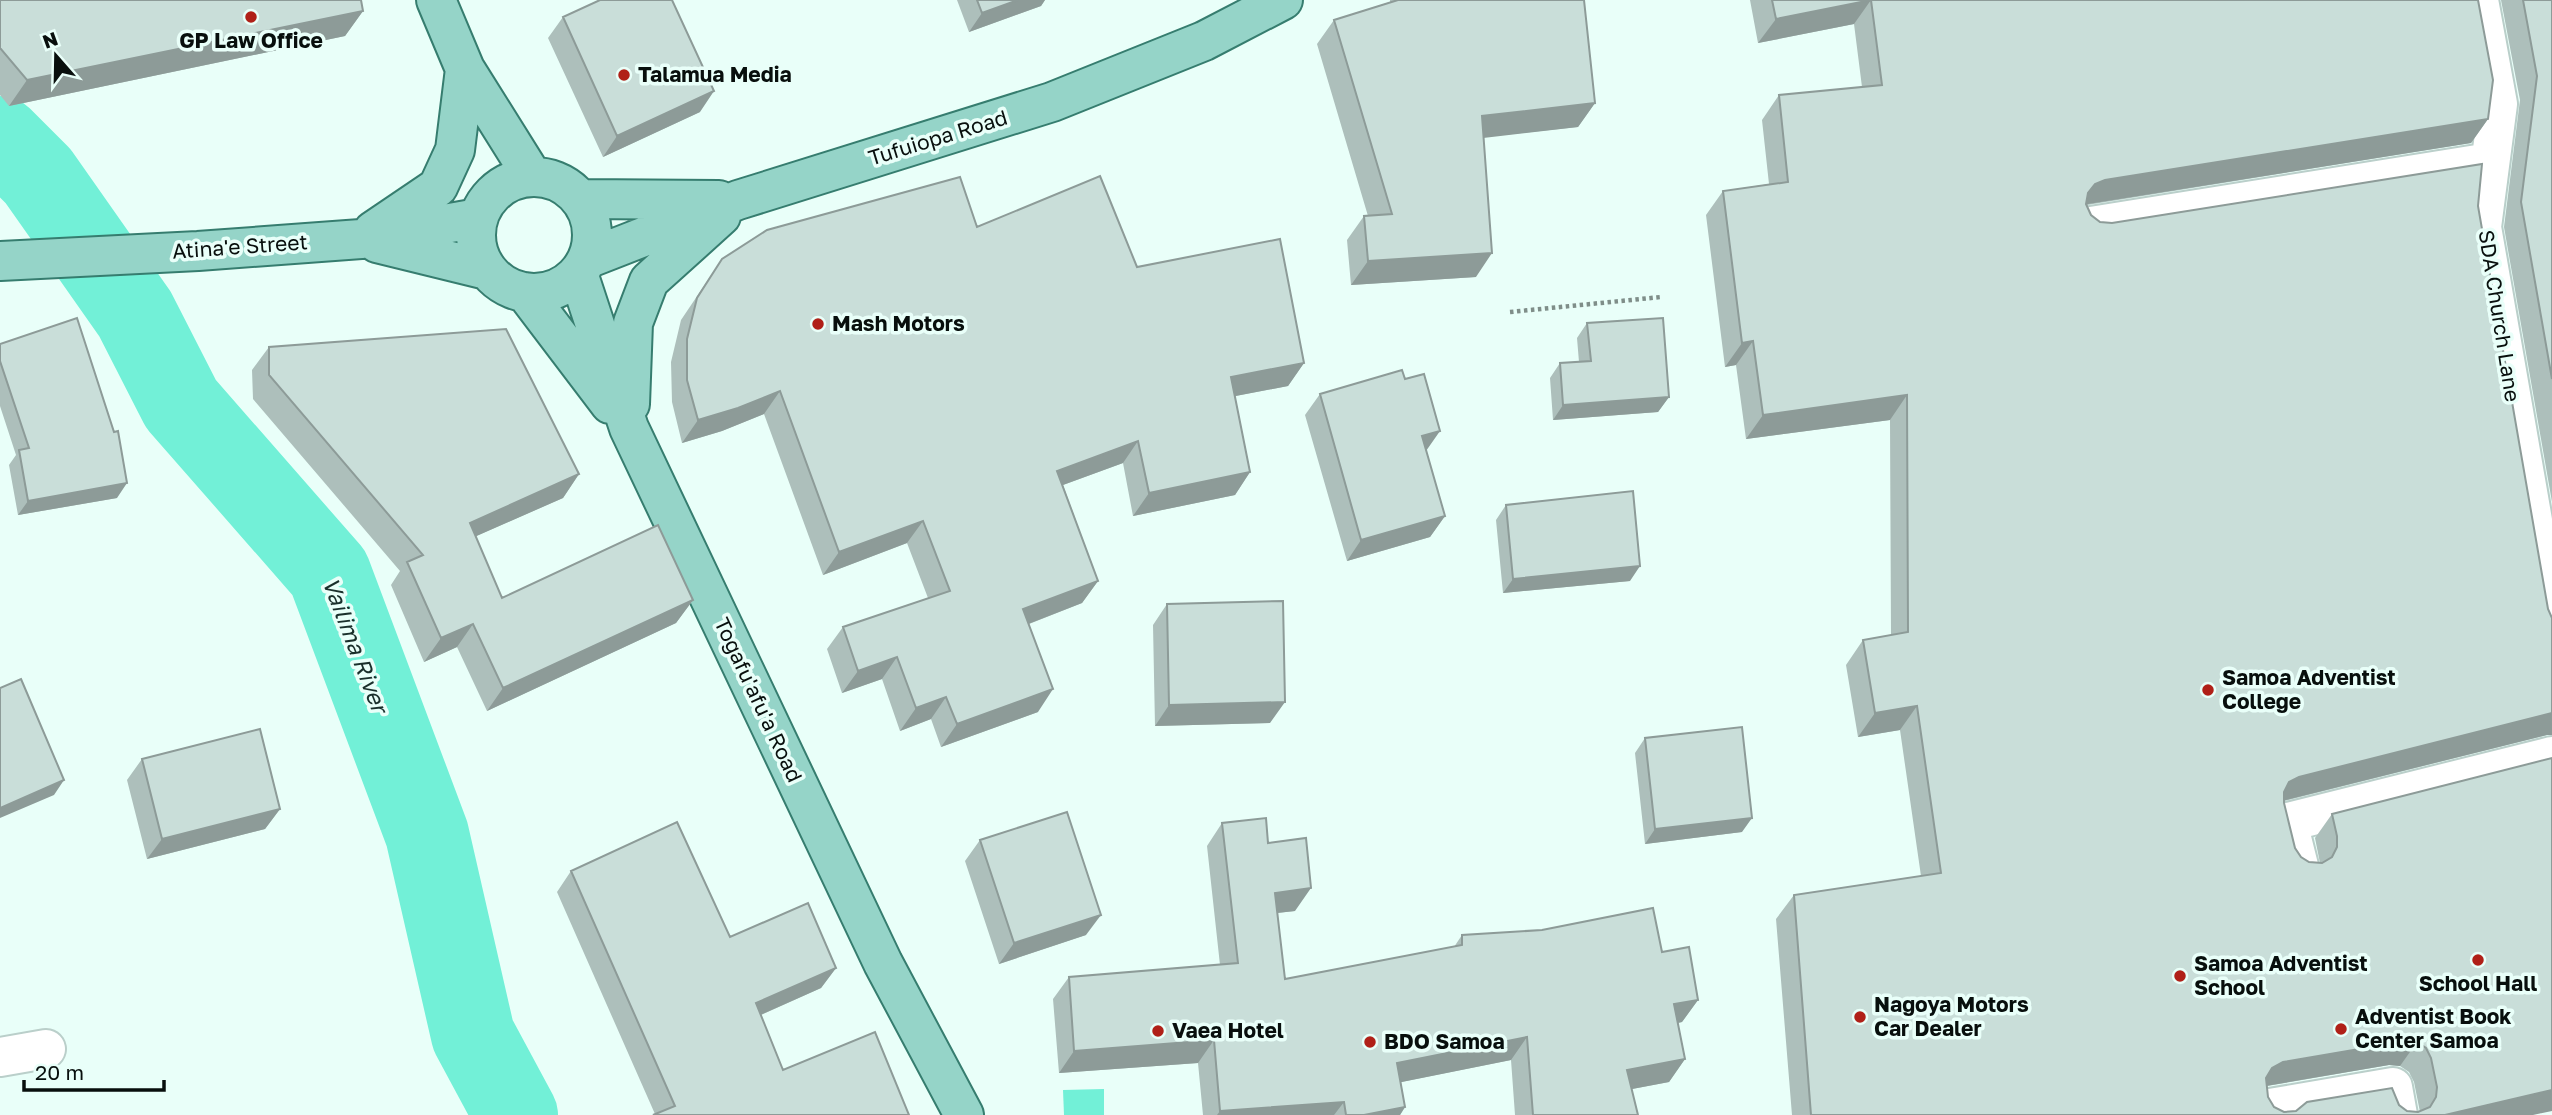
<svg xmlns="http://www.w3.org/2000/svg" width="2552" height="1115" viewBox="0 0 2552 1115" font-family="'Golos Text',sans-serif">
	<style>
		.water { fill: #72f0d7 }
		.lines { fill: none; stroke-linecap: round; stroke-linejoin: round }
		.river { stroke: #72f0d7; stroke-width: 84 }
		.minor-casing { stroke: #bacfca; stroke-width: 42 }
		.major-casing { stroke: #367d6f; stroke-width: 42 }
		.path { stroke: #7f8e89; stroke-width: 4.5; stroke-dasharray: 3.5 3.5; stroke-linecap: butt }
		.minor { stroke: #fff; stroke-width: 38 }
		.major { stroke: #95d4c8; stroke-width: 38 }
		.wall { fill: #adbfbb; fill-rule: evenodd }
		.shaded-wall { fill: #8d9b98 }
		.building { fill: #c9ded9; stroke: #8d9b98; stroke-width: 2; fill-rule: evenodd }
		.poi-dot { fill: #b02018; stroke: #e9fff9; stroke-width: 2.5 }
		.labels { text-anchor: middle; stroke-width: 7; stroke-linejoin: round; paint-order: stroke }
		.poi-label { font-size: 21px; font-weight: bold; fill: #080f0d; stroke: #e9fff9; text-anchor: start }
		.street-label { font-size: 21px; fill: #080f0d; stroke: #e9fff9 }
		.water-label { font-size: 23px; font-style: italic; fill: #192f2b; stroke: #e9fff9 }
	</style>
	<rect width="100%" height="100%" fill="#e9fff9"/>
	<path class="water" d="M 1104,1089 L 1104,1115 L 1064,1115 L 1063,1090 Z"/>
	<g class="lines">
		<path class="river" d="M 0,138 L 38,176 L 135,314 L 181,404 L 329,573 L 427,834 L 473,1035 L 516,1115"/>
		<defs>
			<path id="minor" d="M 2479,0 L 2498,104 L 2482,227 L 2552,630
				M 2091,226 L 2490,162
				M 2299,866 L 2288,822 L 2552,756
				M 0,1057 L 46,1049
				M 2272,1115 L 2270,1108 L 2393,1087 L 2398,1115"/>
			<path id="major" d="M 436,0 L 465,69 L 532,176
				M476 235a58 58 0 1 1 116 0a58 58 0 1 1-116 0Z
				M 580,199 L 719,200
				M 373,231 L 438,187 L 455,150 L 465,69
				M 377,243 L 487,270
				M 587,259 L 738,200 L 1052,102 L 1204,41 L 1283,0
				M 0,261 L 198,251 L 361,239 L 478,218
				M 578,273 L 629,428 L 883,963 L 964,1115
				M 525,292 L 610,404
				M 630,404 L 633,323 L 649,281 L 721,216"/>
		</defs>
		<use href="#minor" class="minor-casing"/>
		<use href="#major" class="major-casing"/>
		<path class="path" d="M 1510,312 L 1661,297"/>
		<use href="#minor" class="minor"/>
		<use href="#major" class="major"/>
	</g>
	<path class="wall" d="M 0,0 L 363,11 L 345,36 L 9,106 L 0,95 Z
		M 957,0 L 1045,0 L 1041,6 L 969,32 Z
		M 1390,0 L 1584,0 L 1595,103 L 1578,127 L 1484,137 L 1476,277 L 1351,285 L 1347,240 L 1364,216 L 1368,216 L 1317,44 L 1334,20 L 1390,2 Z
		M 1750,0 L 2478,0 L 2488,119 L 2471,143 L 2087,205 L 2091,215 L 2100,222 L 2112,223 L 2478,206 L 2547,735 L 2284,801 L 2284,803 L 2295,848 L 2301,857 L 2309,862 L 2320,863 L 2315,838 L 2332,814 L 2533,1115 L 1792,1115 L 1776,919 L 1794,895 L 1921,876 L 1900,730 L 1858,737 L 1846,665 L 1863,640 L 1891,635 L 1890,420 L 1746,439 L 1736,365 L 1725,367 L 1706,215 L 1723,191 L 1769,184 L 1762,120 L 1779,95 L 1862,87 L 1854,24 L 1758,43 ZM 2389,1065 L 2400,1066 L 2409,1072 L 2414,1082 L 2420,1112 L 2407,1111 L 2399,1105 L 2284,1112 L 2274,1107 L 2268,1097 L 2267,1086 Z
		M 2501,0 L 2552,0 L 2552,502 L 2504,227 L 2520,100 Z
		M 563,17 L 700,112 L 603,157 L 548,38 Z
		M 977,227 L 1137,267 L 1304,363 L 1288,386 L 1235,396 L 1250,472 L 1235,495 L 1133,516 L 1123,463 L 1063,485 L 1098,581 L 1082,603 L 1029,624 L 1038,712 L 941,747 L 931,719 L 900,731 L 882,679 L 842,693 L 827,649 L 843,627 L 928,598 L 907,543 L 823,575 L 764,414 L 722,431 L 682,443 L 672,402 L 671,362 L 681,320 L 722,259 Z
		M 1587,323 L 1669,397 L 1658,412 L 1553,420 L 1550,378 L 1560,363 L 1579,362 L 1577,338 Z
		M 0,344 L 117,498 L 18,515 L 9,465 L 16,455 L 0,406 Z
		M 269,347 L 579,474 L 563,498 L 476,536 L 502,598 L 693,600 L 676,623 L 487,711 L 457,647 L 424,662 L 391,585 L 400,571 L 253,399 L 252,370 Z
		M 1320,394 L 1426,451 L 1445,516 L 1430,537 L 1347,561 L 1305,415 Z
		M 1506,505 L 1630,581 L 1503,593 L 1496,520 Z
		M 1167,604 L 1270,723 L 1155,726 L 1153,625 Z
		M 1645,738 L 1742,832 L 1645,844 L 1635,753 Z
		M 142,759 L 280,809 L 265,829 L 147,859 L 127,780 Z
		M 1222,823 L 1268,843 L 1295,911 L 1277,913 L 1285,979 L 1454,947 L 1462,935 L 1662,952 L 1698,1000 L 1682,1022 L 1678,1023 L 1685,1059 L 1669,1082 L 1632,1089 L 1638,1115 L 1515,1115 L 1511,1060 L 1401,1082 L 1405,1107 L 1400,1115 L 1203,1115 L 1198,1063 L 1059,1073 L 1053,999 L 1069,977 L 1220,965 L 1207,846 Z
		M 980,840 L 1086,935 L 999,964 L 965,861 Z
		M 571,871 L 730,937 L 836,968 L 821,988 L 761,1015 L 783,1070 L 909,1115 L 655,1114 L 557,892 Z"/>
	<path class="shaded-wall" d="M 1018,0 L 1045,0 L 1041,6 L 969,32 L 982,13 Z
		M 1871,0 L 1854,24 L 1758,43 L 1776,19 Z
		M 363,11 L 345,36 L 9,106 L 27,80 Z
		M 714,91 L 700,112 L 603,157 L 617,136 Z
		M 1595,103 L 1578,127 L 1466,140 L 1482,116 Z
		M 2488,119 L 2471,143 L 2088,204 L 2078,209 L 2071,218 L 2095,184 L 2105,180 Z
		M 1492,253 L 1476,277 L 1351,285 L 1368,261 Z
		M 1753,341 L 1736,365 L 1725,367 L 1742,343 Z
		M 1304,363 L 1288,386 L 1215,400 L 1231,377 Z
		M 780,391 L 764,414 L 722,431 L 682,443 L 698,420 Z
		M 1907,395 L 1890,420 L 1746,439 L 1763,415 Z
		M 1669,397 L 1658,412 L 1553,420 L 1563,405 Z
		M 1440,431 L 1426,451 L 1422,436 Z
		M 1138,441 L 1123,463 L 1041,493 L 1057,471 Z
		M 1250,472 L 1235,495 L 1133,516 L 1149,493 Z
		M 579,474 L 563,498 L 454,546 L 470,523 Z
		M 127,483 L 117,498 L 18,515 L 28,501 Z
		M 1445,516 L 1430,537 L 1347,561 L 1361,540 Z
		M 923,521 L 907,543 L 823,575 L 839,552 Z
		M 1640,566 L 1630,581 L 1503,593 L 1513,579 Z
		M 1098,581 L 1082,603 L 1008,632 L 1023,609 Z
		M 693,600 L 676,623 L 487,711 L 503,688 Z
		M 473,624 L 457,647 L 424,662 L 441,638 Z
		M 897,657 L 882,679 L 842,693 L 858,671 Z
		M 1053,689 L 1038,712 L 941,747 L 957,724 Z
		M 946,697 L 931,719 L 900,731 L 916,708 Z
		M 1285,702 L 1270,723 L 1155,726 L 1169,705 Z
		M 1917,706 L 1900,730 L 1858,737 L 1875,713 Z
		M 2552,713 L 2552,735 L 2547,735 L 2282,801 L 2272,807 L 2289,782 L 2299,777 Z
		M 64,780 L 54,795 L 0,818 L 0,808 Z
		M 280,809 L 265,829 L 147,859 L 162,839 Z
		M 1752,818 L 1742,832 L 1645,844 L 1655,829 Z
		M 1311,888 L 1295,911 L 1259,915 L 1275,893 Z
		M 1101,915 L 1086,935 L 999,964 L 1014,943 Z
		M 836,968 L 821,988 L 742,1023 L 756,1003 Z
		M 1698,1000 L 1682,1022 L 1658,1027 L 1674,1004 Z
		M 1527,1037 L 1511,1060 L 1382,1086 L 1397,1063 Z
		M 1214,1040 L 1198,1063 L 1059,1073 L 1074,1051 Z
		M 2406,1041 L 2417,1042 L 2400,1066 L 2389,1065 L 2266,1086 L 2255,1092 L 2272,1068 L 2283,1062 Z
		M 1685,1059 L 1669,1082 L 1611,1093 L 1627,1070 Z
		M 2552,1090 L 2552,1111 L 2533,1115 L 2445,1115 Z
		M 1344,1102 L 1334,1115 L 1217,1115 L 1220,1111 Z
		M 1405,1107 L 1400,1115 L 1364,1115 Z"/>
	<path class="building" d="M 0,0 L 361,0 L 363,11 L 27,80 L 0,48 Z
		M 600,0 L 672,0 L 714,91 L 617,136 L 563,17 Z
		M 977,0 L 1018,0 L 982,13 Z
		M 1398,0 L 1584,0 L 1595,103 L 1482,116 L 1492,253 L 1368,261 L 1364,216 L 1392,214 L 1334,20 Z
		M 1772,0 L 1871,0 L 1776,19 Z
		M 1871,0 L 2478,0 L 2493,80 L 2488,119 L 2105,180 L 2095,184 L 2088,193 L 2086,204 L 2091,215 L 2100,222 L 2112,223 L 2482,164 L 2478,206 L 2548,609 L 2552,618 L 2552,713 L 2299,777 L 2289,782 L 2284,792 L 2284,803 L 2295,848 L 2301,857 L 2309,862 L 2322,863 L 2332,857 L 2337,847 L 2337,836 L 2332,814 L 2552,758 L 2552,1090 L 2445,1115 L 1811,1115 L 1794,895 L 1941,873 L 1917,706 L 1875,713 L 1863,640 L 1908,632 L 1907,395 L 1763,415 L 1753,341 L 1742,343 L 1723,191 L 1788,182 L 1779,95 L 1882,85 ZM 2406,1041 L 2417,1042 L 2426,1048 L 2431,1058 L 2437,1087 L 2436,1097 L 2430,1107 L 2418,1112 L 2407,1111 L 2399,1105 L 2392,1088 L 2307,1102 L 2296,1111 L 2284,1112 L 2274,1107 L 2268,1097 L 2266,1078 L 2272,1068 L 2283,1062 Z
		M 2523,0 L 2552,0 L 2552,379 L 2521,202 L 2537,76 Z
		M 1100,176 L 1137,267 L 1280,239 L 1304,363 L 1231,377 L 1250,472 L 1149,493 L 1138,441 L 1057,471 L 1098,581 L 1023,609 L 1053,689 L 957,724 L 946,697 L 916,708 L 897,657 L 858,671 L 843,627 L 950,591 L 923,521 L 839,552 L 780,391 L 738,408 L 698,420 L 687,380 L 687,339 L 697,298 L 722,259 L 767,230 L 960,177 L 977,227 Z
		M 77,318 L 114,432 L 118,431 L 127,483 L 28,501 L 19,450 L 29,448 L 0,361 L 0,344 Z
		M 1663,318 L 1669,397 L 1563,405 L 1560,363 L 1591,361 L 1587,323 Z
		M 506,329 L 579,474 L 470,523 L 502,598 L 658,525 L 693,600 L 503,688 L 473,624 L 441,638 L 407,562 L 423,555 L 269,375 L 269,347 Z
		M 1402,370 L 1405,379 L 1424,374 L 1440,431 L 1422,436 L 1445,516 L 1361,540 L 1320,394 Z
		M 1633,491 L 1640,566 L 1513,579 L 1506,505 Z
		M 1283,601 L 1285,702 L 1169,705 L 1167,604 Z
		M 21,679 L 64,780 L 0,808 L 0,688 Z
		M 1742,727 L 1752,818 L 1655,829 L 1645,738 Z
		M 260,729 L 280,809 L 162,839 L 142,759 Z
		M 1067,812 L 1101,915 L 1014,943 L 980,840 Z
		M 1266,818 L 1268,843 L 1306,838 L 1311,888 L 1275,893 L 1285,979 L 1462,945 L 1462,935 L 1542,930 L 1653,908 L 1662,952 L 1689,947 L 1698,1000 L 1674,1004 L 1685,1059 L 1627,1070 L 1638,1115 L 1533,1115 L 1527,1037 L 1397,1063 L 1405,1107 L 1364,1115 L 1346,1115 L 1344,1102 L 1220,1111 L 1214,1040 L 1074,1051 L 1069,977 L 1238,963 L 1222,823 Z
		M 677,822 L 730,937 L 808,903 L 836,968 L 756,1003 L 783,1070 L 875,1032 L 909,1115 L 653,1115 L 675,1106 L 571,871 Z"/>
	<g class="poi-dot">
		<circle cx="251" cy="17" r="7"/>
		<circle cx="624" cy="75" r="7"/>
		<circle cx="818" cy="324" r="7"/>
		<circle cx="2208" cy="690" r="7"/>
		<circle cx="2478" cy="960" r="7"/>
		<circle cx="2180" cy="976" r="7"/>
		<circle cx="1860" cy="1017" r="7"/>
		<circle cx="2341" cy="1029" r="7"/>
		<circle cx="1158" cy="1031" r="7"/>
		<circle cx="1370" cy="1042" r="7"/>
	</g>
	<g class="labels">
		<g class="poi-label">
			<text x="251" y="48" text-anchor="middle">GP Law Office</text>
			<text x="638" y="82">Talamua Media</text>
			<text x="832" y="331">Mash Motors</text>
			<text x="2222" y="685">Samoa Adventist<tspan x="2222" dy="24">College</tspan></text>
			<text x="2194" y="971">Samoa Adventist<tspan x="2194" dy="24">School</tspan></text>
			<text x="2478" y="991" text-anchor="middle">School Hall</text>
			<text x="1874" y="1012">Nagoya Motors<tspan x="1874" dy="24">Car Dealer</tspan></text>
			<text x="2355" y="1024">Adventist Book<tspan x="2355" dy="24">Center Samoa</tspan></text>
			<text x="1172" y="1038">Vaea Hotel</text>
			<text x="1384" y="1049">BDO Samoa</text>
		</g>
		<g class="street-label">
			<text transform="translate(938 138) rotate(-17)" y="7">Tufuiopa Road</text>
			<text transform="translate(240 247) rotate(-4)" y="7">Atina'e Street</text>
			<text transform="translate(2499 316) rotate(81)" y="7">SDA Church Lane</text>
			<text transform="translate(758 700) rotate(65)" y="7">Togafu'afu'a Road</text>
		</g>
		<g class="water-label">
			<text transform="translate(355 645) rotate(69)" y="8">Vailima River</text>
		</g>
	</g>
	<g transform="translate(56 56) rotate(340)" stroke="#e9fff9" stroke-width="5" paint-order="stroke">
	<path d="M0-5L12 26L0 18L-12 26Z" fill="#080f0d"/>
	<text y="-10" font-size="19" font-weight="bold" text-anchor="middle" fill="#080f0d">N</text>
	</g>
	<path d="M24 1080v10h140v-10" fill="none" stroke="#080f0d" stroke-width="3.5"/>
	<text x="35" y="1080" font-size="21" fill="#080f0d" stroke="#e9fff9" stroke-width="5" paint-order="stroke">20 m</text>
</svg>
